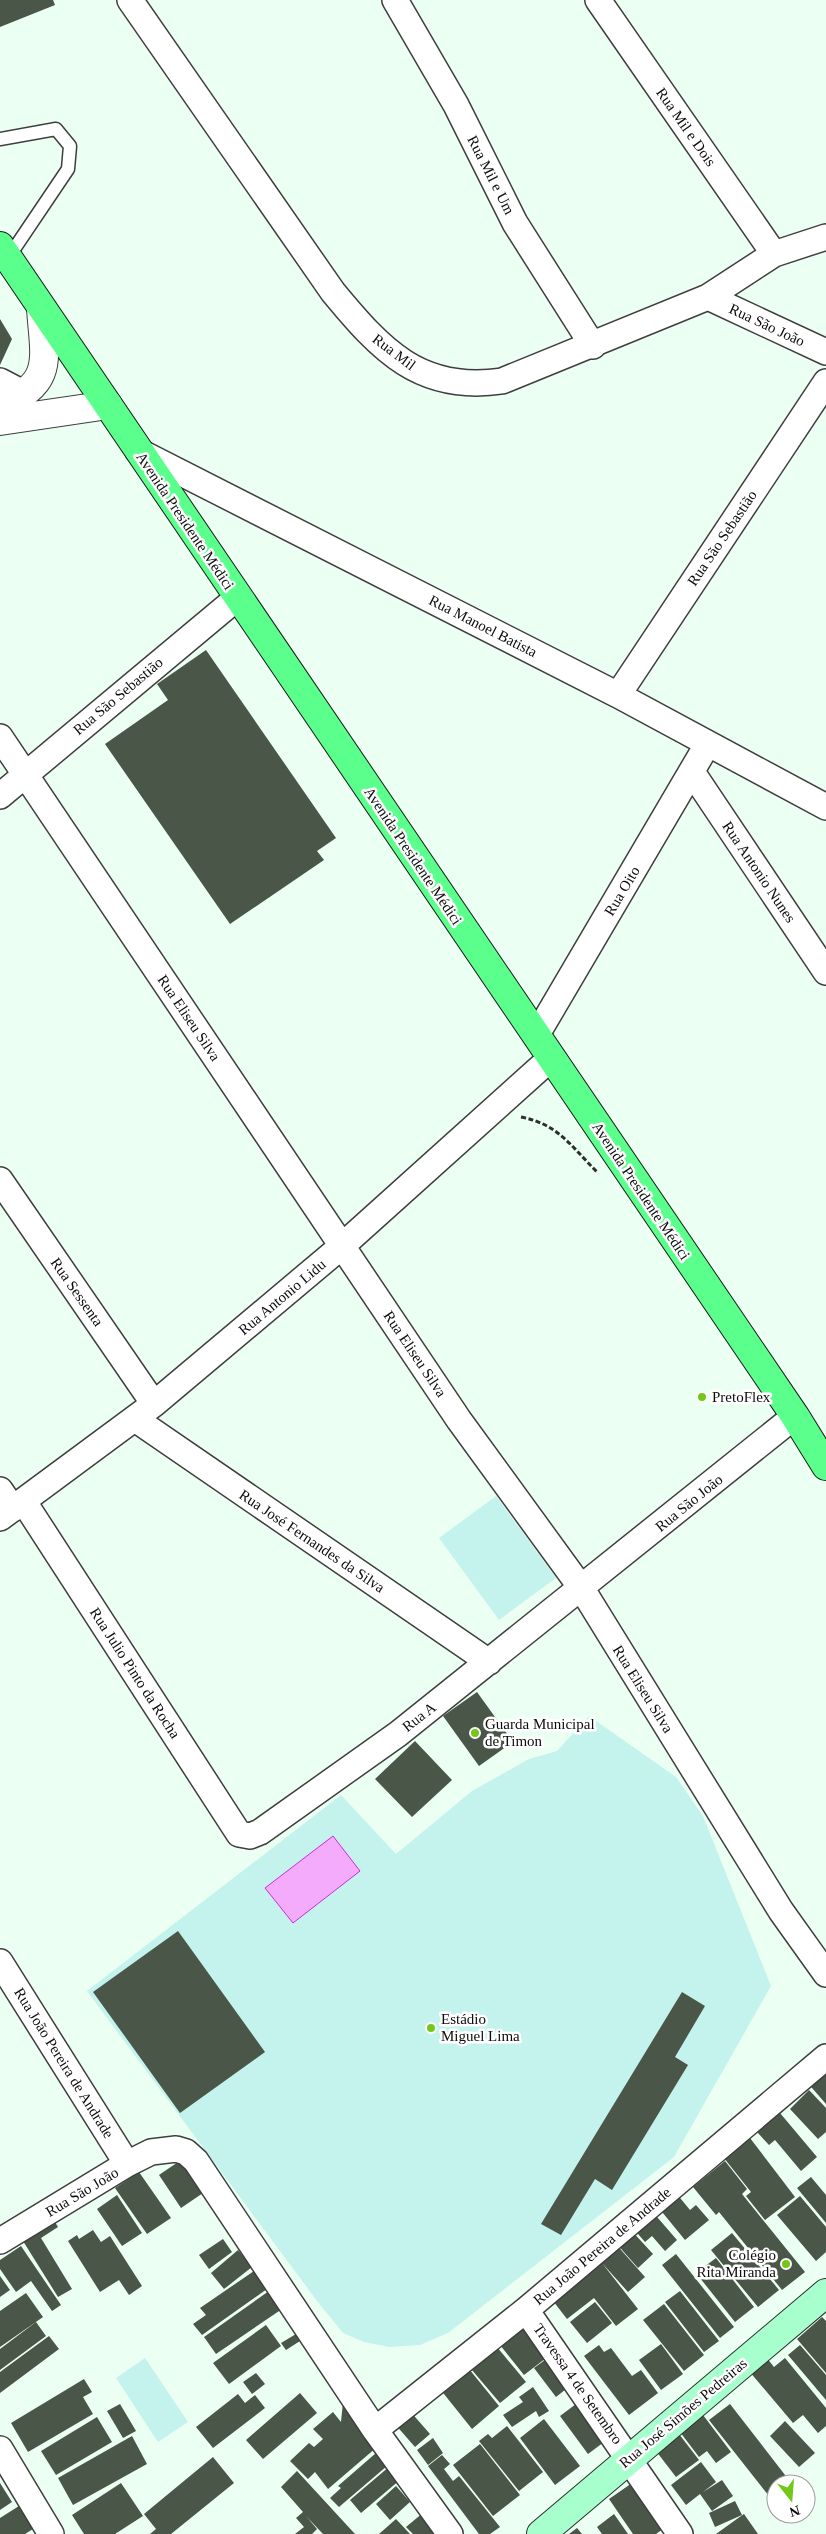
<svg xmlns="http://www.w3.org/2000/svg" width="826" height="2534" viewBox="0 0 826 2534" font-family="Georgia,serif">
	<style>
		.pitch { fill: #c4f3ed }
		.water { fill: #f4abfb; stroke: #cc2cd8 }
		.building { fill: #495648 }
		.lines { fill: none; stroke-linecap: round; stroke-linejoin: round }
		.service-casing { stroke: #3f3f3f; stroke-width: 15 }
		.minor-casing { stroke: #3f3f3f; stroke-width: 28 }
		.tertiary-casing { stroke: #3f3f3f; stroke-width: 30 }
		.secondary-casing { stroke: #2e2e2e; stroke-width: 30 }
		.primary-casing { stroke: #1d1d1d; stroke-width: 30 }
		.path { stroke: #2e2e2e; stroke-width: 3; stroke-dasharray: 5 2.5; stroke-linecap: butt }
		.service { stroke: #fff; stroke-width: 12 }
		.minor { stroke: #fff; stroke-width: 25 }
		.tertiary { stroke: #fff; stroke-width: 28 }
		.secondary { stroke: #a6ffcc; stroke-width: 28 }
		.primary { stroke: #5bff8b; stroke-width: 28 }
		.poi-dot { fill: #73c719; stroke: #fff; stroke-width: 2 }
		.labels { text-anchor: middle; stroke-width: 5; stroke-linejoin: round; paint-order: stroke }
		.street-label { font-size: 15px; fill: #0c0c0c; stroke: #fff }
		.poi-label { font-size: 15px; fill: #0c0c0c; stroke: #fff; text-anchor: start }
	</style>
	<rect width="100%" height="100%" fill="#ebfff2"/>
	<path class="pitch" d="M 496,1496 L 556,1578 L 499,1620 L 439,1538 Z
		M 589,1716 L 676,1777 L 703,1816 L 771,1986 L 674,2157 L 448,2333 L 420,2345 L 389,2347 L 364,2342 L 343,2333 L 317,2301 L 87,1991 L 341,1795 L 396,1854 L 472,1791 L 529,1759 L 557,1751 Z
		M 145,2358 L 188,2422 L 158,2442 L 116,2378 Z"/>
	<path class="water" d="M 333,1836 L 360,1871 L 293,1923 L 265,1888 Z"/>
	<path class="building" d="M 0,0 L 53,0 L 55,5 L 0,27 Z
		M 0,319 L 12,339 L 0,365 Z
		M 206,650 L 336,838 L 317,851 L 324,860 L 230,924 L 105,744 L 168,700 L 157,684 Z
		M 477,1692 L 513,1742 L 479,1766 L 443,1716 Z
		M 415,1741 L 452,1780 L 412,1817 L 375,1779 Z
		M 178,1931 L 265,2052 L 180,2113 L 93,1992 Z
		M 682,1992 L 705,2006 L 675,2057 L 688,2065 L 612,2190 L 595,2179 L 561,2235 L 541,2224 Z
		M 826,2072 L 826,2104 L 806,2081 Z
		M 809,2090 L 826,2108 L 826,2132 L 818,2139 L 790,2109 Z
		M 780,2113 L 817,2157 L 801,2171 L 775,2140 L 769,2145 L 757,2132 Z
		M 750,2138 L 795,2197 L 765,2220 L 746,2196 L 751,2192 L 724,2158 Z
		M 181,2160 L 203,2193 L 181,2208 L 159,2175 Z
		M 725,2161 L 747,2189 L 742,2194 L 805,2272 L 782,2290 L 719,2212 L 716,2215 L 693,2187 Z
		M 139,2172 L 171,2218 L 147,2234 L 115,2188 Z
		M 811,2177 L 826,2195 L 826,2223 L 797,2188 Z
		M 676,2193 L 690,2210 L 696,2205 L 709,2220 L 685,2240 L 658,2207 Z
		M 117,2195 L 142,2233 L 122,2246 L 97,2209 Z
		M 800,2196 L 826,2227 L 826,2252 L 816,2261 L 777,2215 Z
		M 651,2210 L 677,2240 L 665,2251 L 652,2236 L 645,2242 L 632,2227 Z
		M 50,2214 L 58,2227 L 41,2238 L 72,2289 L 58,2297 L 18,2233 Z
		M 630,2229 L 653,2254 L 638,2268 L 615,2242 Z
		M 93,2230 L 101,2242 L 110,2236 L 142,2286 L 129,2295 L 119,2280 L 100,2292 L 68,2241 L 77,2235 L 79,2239 Z
		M 732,2233 L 779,2290 L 758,2307 L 711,2250 Z
		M 223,2239 L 232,2252 L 209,2269 L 199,2255 Z
		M 614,2242 L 645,2277 L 628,2292 L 602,2263 L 638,2309 L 616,2326 L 594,2298 L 567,2319 L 550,2297 Z
		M 21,2246 L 61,2305 L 52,2311 L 31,2281 L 16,2292 L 0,2269 L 0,2260 Z
		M 238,2250 L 252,2267 L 224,2289 L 211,2273 Z
		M 676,2254 L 734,2327 L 720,2338 L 662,2265 Z
		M 716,2258 L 754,2307 L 735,2322 L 696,2273 Z
		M 254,2271 L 267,2289 L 202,2335 L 193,2324 L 206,2315 L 200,2308 Z
		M 0,2276 L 10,2290 L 0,2297 Z
		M 269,2291 L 282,2309 L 216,2354 L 204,2337 Z
		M 680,2291 L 719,2341 L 704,2352 L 665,2302 Z
		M 26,2293 L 43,2317 L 0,2347 L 0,2311 Z
		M 595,2302 L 612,2323 L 587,2343 L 570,2322 Z
		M 664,2304 L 704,2355 L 684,2371 L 643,2320 Z
		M 822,2317 L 826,2321 L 826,2373 L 797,2339 Z
		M 522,2319 L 550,2355 L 524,2375 L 496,2340 Z
		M 36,2322 L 46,2336 L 0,2370 L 0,2349 Z
		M 266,2325 L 281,2346 L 229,2384 L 213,2363 Z
		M 296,2334 L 300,2341 L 286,2350 L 281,2343 Z
		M 49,2336 L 59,2349 L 0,2393 L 0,2372 Z
		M 492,2341 L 526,2382 L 500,2403 L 466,2363 Z
		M 661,2344 L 683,2374 L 661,2390 L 639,2360 Z
		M 599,2345 L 604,2352 L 611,2348 L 632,2376 L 641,2370 L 658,2393 L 629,2415 L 584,2356 Z
		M 800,2345 L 826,2375 L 826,2400 L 788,2355 Z
		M 549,2357 L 571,2385 L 556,2397 L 534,2368 Z
		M 766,2357 L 774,2367 L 785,2358 L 826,2408 L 826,2426 L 818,2433 L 803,2415 L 793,2423 L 749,2371 Z
		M 465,2364 L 499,2406 L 472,2429 L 440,2389 Z
		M 256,2373 L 265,2384 L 252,2394 L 243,2382 Z
		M 84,2379 L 92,2392 L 83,2397 L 93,2414 L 28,2452 L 11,2423 Z
		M 533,2387 L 549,2411 L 539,2417 L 536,2411 L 512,2427 L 503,2415 L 523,2402 L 519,2397 Z
		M 300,2393 L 317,2413 L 263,2459 L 246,2440 Z
		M 238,2394 L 245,2403 L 255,2395 L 265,2408 L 213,2448 L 196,2427 Z
		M 580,2401 L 608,2439 L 588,2454 L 560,2416 Z
		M 343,2402 L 377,2447 L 328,2489 L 315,2472 L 308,2479 L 290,2461 L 309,2443 L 314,2447 L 323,2439 L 313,2429 L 333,2412 L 341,2422 Z
		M 120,2404 L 136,2431 L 123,2438 L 107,2411 Z
		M 730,2404 L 792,2484 L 776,2484 L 776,2505 L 709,2420 Z
		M 409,2410 L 430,2434 L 415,2447 L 394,2423 Z
		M 703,2415 L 731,2452 L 716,2463 L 707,2451 L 699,2457 L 680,2432 Z
		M 97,2417 L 112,2442 L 56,2475 L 41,2451 Z
		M 544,2419 L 580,2466 L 555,2485 L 520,2438 Z
		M 785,2421 L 815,2453 L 799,2467 L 770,2436 Z
		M 507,2426 L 543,2472 L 519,2491 L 479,2441 L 488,2434 L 492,2438 Z
		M 679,2434 L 699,2460 L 676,2477 L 656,2451 Z
		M 132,2436 L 147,2464 L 73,2505 L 58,2478 Z
		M 433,2438 L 443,2453 L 428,2465 L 417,2450 Z
		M 480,2444 L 520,2495 L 493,2516 L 453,2465 Z
		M 376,2453 L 387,2466 L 339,2507 L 330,2498 L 341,2488 L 338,2486 Z
		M 442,2455 L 450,2464 L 444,2469 L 453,2481 L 459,2476 L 500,2527 L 490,2534 L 479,2534 L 428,2466 Z
		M 213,2457 L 234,2483 L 171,2534 L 150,2534 L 156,2529 L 144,2514 Z
		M 701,2462 L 716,2482 L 703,2492 L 722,2480 L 733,2496 L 712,2511 L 700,2494 L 686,2505 L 671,2485 Z
		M 390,2466 L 401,2479 L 361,2513 L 350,2500 Z
		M 297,2471 L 355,2534 L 323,2534 L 306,2516 L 317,2529 L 312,2534 L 295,2534 L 304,2527 L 296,2518 L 303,2512 L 281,2487 Z
		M 635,2481 L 670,2524 L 656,2534 L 633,2534 L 609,2499 Z
		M 0,2483 L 12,2502 L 0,2510 Z
		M 121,2483 L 143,2516 L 115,2534 L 84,2534 L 72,2515 Z
		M 396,2486 L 410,2502 L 390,2520 L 376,2504 Z
		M 735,2501 L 742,2515 L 715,2527 L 709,2513 Z
		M 19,2506 L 33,2529 L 25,2534 L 0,2534 L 0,2518 Z
		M 424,2512 L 444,2534 L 413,2534 L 406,2527 Z
		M 614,2514 L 628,2534 L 602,2534 L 597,2527 Z
		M 744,2514 L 758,2534 L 716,2534 L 741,2516 Z
		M 396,2519 L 410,2534 L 379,2534 Z
		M 577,2528 L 582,2534 L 569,2534 Z"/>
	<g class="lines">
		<defs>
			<path id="service" d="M 0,139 L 56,129 L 70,146 L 68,169 L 8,258"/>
			<path id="minor" d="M 130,0 L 333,292 C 381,350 420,393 502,381 L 708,297 L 774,254 L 826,237
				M 395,0 L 456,105 L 515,223 L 593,346
				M 598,0 L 774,254
				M 708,297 L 826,352
				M 0,381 L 23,393
				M 138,451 L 618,695 L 826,807
				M 618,695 L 826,382
				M 0,737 L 459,1420 L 582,1589 L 781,1911 L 826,1974
				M 692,772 L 826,972
				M 0,796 L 237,598
				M 536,1036 L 707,745
				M 0,1180 L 154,1404
				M 135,1419 L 489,1662
				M 0,1490 L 13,1509
				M 24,1502 L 239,1834 L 250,1836 L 260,1832 L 398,1734 L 795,1416
				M 0,1518 L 154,1404 L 342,1246 L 551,1058
				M 0,1962 L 127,2164
				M 0,2241 L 127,2164 L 151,2152 L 176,2149 L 186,2152 L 196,2161 L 375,2430 L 450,2534
				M 526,2310 L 680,2534
				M 375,2430 L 526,2310 L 826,2057
				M 0,2449 L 51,2534"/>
			<path id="tertiary" d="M 0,405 C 56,384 44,357 41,308
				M 0,421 L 108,405"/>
			<path id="secondary" d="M 541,2534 L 826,2293"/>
			<path id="primary" d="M 0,246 L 795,1416 L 826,1466"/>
		</defs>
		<use href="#service" class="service-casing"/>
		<use href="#minor" class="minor-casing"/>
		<use href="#tertiary" class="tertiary-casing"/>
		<use href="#secondary" class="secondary-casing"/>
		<use href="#primary" class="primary-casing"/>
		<path class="path" d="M 521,1117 C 558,1124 571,1146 597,1172"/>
		<use href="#service" class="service"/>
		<use href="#minor" class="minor"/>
		<use href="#tertiary" class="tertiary"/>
		<use href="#secondary" class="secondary"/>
		<use href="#primary" class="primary"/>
	</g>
	<g class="poi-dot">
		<circle cx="702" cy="1397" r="5"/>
		<circle cx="475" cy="1733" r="5"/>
		<circle cx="431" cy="2028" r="5"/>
		<circle cx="786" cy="2264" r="5"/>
	</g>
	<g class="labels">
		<g class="street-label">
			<text transform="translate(686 127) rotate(55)" y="5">Rua Mil e Dois</text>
			<text transform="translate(491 175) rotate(63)" y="5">Rua Mil e Um</text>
			<text transform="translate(767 325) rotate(25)" y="5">Rua São João</text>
			<text transform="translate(394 352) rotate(37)" y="5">Rua Mil</text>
			<text transform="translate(185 521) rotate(56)" y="5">Avenida Presidente Médici</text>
			<text transform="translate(722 538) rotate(-56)" y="5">Rua São Sebastião</text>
			<text transform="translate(483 626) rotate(27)" y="5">Rua Manoel Batista</text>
			<text transform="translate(118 696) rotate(-40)" y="5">Rua São Sebastião</text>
			<text transform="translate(413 856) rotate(56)" y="5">Avenida Presidente Médici</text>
			<text transform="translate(759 872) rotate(56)" y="5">Rua Antonio Nunes</text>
			<text transform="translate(622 891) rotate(-59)" y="5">Rua Oito</text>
			<text transform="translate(189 1018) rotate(56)" y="5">Rua Eliseu Silva</text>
			<text transform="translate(641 1191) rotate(56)" y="5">Avenida Presidente Médici</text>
			<text transform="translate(77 1292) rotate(55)" y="5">Rua Sessenta</text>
			<text transform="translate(282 1297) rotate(-40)" y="5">Rua Antonio Lidu</text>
			<text transform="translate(415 1354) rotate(56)" y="5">Rua Eliseu Silva</text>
			<text transform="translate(689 1503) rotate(-39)" y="5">Rua São João</text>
			<text transform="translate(312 1541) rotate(34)" y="5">Rua José Fernandes da Silva</text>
			<text transform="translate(135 1673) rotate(57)" y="5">Rua Julio Pinto da Rocha</text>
			<text transform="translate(643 1689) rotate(58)" y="5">Rua Eliseu Silva</text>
			<text transform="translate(419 1717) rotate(-38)" y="5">Rua A</text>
			<text transform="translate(64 2063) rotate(58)" y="5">Rua João Pereira de Andrade</text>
			<text transform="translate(82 2192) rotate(-31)" y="5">Rua São João</text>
			<text transform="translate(602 2246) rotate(-40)" y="5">Rua João Pereira de Andrade</text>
			<text transform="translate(578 2384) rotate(55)" y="5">Travessa 4 de Setembro</text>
			<text transform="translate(683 2413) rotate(-40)" y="5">Rua José Simões Pedreiras</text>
		</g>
		<g class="poi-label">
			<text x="712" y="1402">PretoFlex</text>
			<text x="485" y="1729">Guarda Municipal<tspan x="485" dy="17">de Timon</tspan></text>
			<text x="441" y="2024">Estádio<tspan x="441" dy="17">Miguel Lima</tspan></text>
			<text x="776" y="2260" text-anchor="end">Colégio<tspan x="776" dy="17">Rita Miranda</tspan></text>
		</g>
	</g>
	<g transform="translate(791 2499) rotate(163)"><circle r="24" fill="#ffffff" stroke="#9e9e9e"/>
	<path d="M0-4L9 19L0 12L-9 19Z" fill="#73c719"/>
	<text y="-8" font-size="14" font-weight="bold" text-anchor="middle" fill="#0c0c0c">N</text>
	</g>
</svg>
